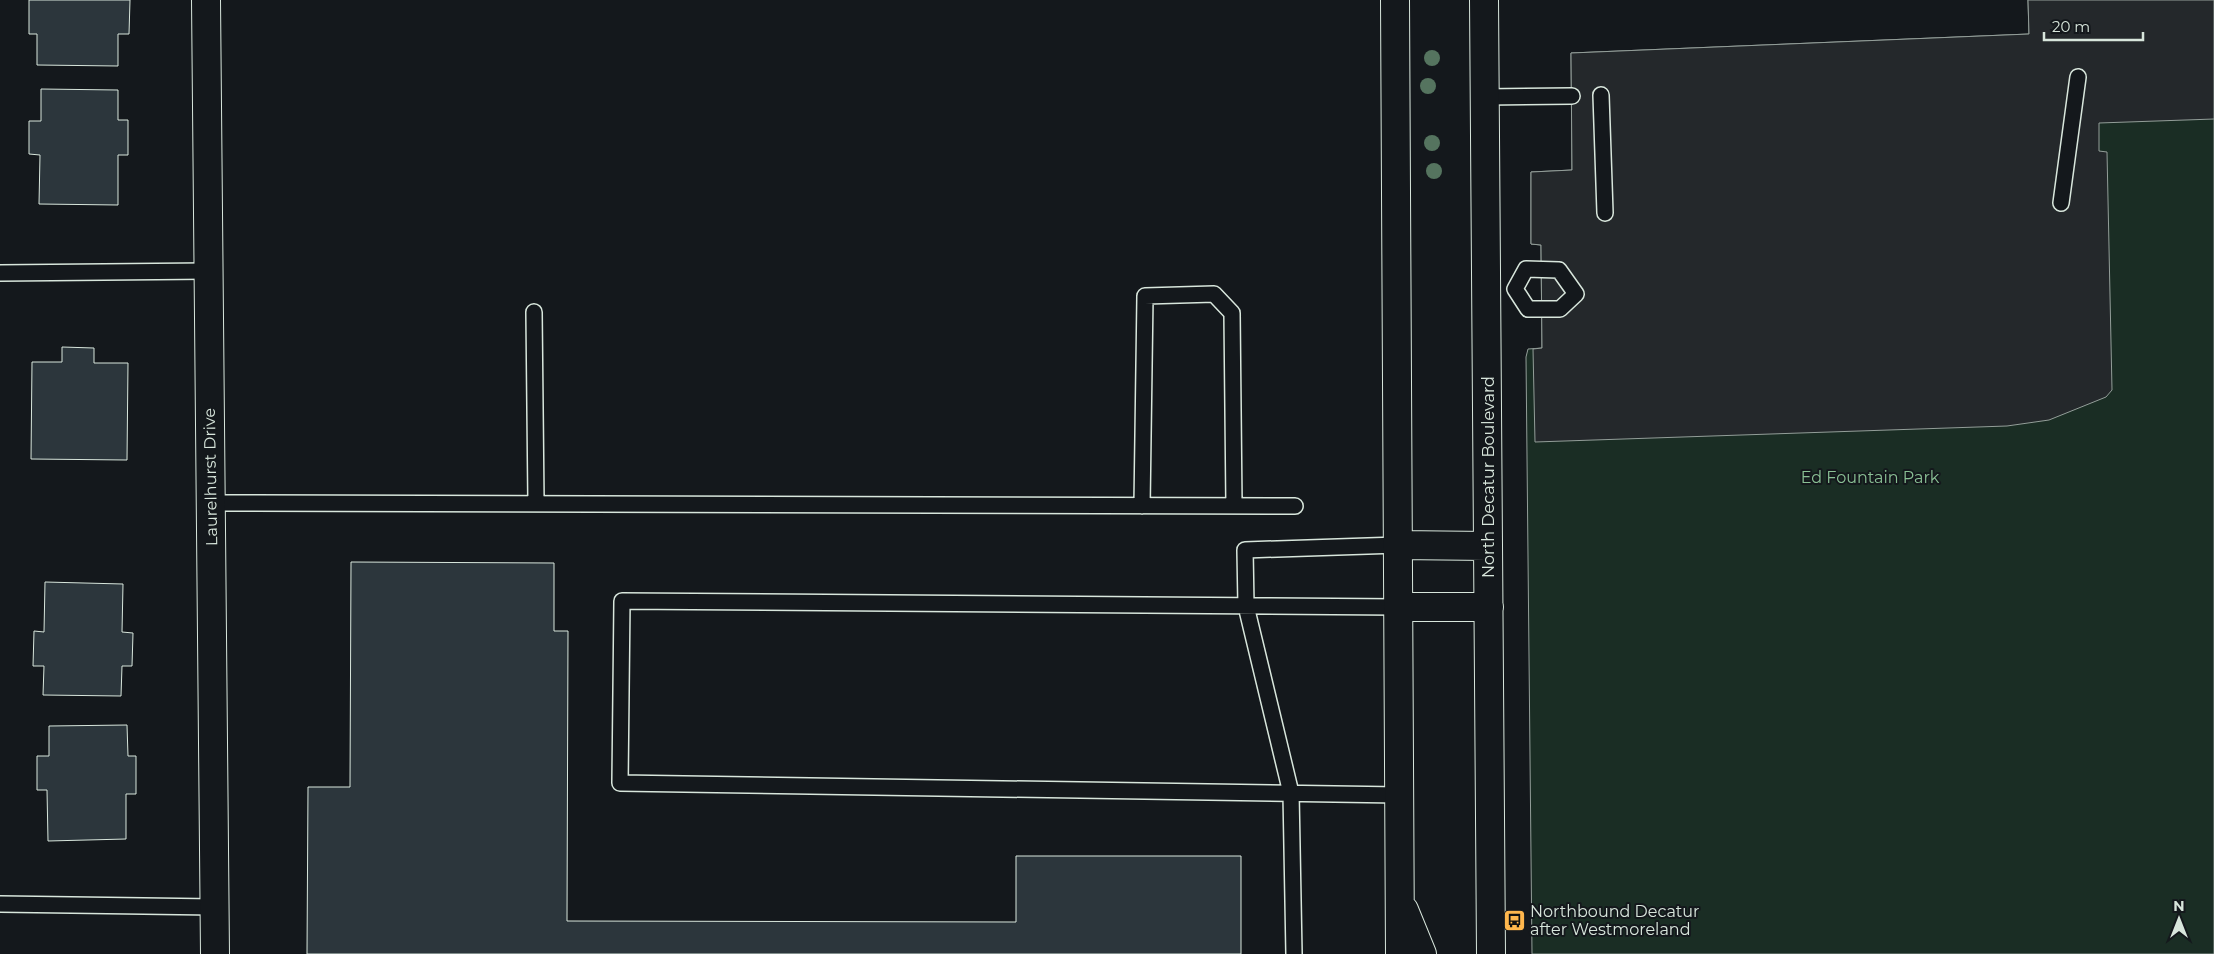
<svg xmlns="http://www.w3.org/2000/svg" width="2214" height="954" viewBox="0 0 2214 954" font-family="Montserrat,sans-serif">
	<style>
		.green { fill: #1a2d24; stroke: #939e99 }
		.parking { fill: #24282b; stroke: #939e99 }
		.building { fill: #2c363c; stroke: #d8e6dc }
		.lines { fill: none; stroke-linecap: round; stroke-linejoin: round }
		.service-casing { stroke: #d8e6dc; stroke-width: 18 }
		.minor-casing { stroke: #d8e6dc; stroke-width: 30 }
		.primary-casing { stroke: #d8e6dc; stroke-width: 30 }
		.service { stroke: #14181c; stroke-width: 15 }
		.minor { stroke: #14181c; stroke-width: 28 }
		.primary { stroke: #14181c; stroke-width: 28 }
		.tree { fill: #55745f }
		.labels { text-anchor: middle; stroke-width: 4; stroke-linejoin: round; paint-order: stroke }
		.street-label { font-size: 16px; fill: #d8e6dc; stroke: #14181c }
		.park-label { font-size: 16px; fill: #8ac095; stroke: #14181c }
		.poi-label { font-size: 16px; fill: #d8e6dc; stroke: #14181c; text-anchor: start }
	</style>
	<rect width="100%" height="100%" fill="#14181c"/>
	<path class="green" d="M 2028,0 L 2214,0 L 2214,954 L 1532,954 L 1526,357 L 1528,349 L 1542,348 L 1541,245 L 1531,244 L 1531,172 L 1572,170 L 1571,53 L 2029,34 Z"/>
	<path class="parking" d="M 2028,0 L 2214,0 L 2214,119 L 2099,123 L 2099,151 L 2107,152 L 2112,390 L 2106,397 L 2049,420 L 2007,426 L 1535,442 L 1533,349 L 1542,348 L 1541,245 L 1531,244 L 1531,172 L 1572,170 L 1571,53 L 2029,34 Z"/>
	<path class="building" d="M 29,0 L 130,0 L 129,34 L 118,34 L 118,66 L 37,65 L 37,34 L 29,34 Z
		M 41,89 L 118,90 L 118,120 L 128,120 L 128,155 L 118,155 L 118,205 L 39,204 L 40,155 L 29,154 L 29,121 L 41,121 Z
		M 62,347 L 94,348 L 94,363 L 128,363 L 127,460 L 31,459 L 32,362 L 62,362 Z
		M 351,562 L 554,563 L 554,631 L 568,631 L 567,921 L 1016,922 L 1016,856 L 1241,856 L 1241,954 L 307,954 L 308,787 L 350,787 Z
		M 45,582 L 123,584 L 122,632 L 133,633 L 132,666 L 122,666 L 121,696 L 43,695 L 44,666 L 33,666 L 34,631 L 44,632 Z
		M 127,725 L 128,756 L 136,756 L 136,794 L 126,794 L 126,839 L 48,841 L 47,790 L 37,790 L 37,756 L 49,756 L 49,726 Z"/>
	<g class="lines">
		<defs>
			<path id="service" d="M 1601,95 L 1605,213
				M 1485,97 L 1572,96
				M 2061,203 L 2078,77
				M 1526,269 L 1559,270 L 1576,294 L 1560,309 L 1528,309 L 1515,289 Z
				M 0,273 L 208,271
				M 534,312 L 536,503
				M 211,503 L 1295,506
				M 1142,506 L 1145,296 L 1214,294 L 1232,313 L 1234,506
				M 1398,607 L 622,601 L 620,783 L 1399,795
				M 0,904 L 215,907
				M 1294,954 L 1291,793 L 1246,606 L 1245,550 L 1398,545"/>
			<path id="minor" d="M 206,0 L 215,954"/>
			<path id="primary" d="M 1395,0 L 1400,954
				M 1484,0 L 1491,954
				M 1398,545 L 1488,546
				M 1398,607 L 1489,607
				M 1404,910 L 1422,954"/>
		</defs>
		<use href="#service" class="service-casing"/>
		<use href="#minor" class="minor-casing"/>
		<use href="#primary" class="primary-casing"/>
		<use href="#service" class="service"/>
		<use href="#minor" class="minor"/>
		<use href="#primary" class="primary"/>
	</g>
	<g class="tree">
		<circle cx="1432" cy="58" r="8"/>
		<circle cx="1428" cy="86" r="8"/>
		<circle cx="1432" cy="143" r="8"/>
		<circle cx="1434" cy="171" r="8"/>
	</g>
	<defs>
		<symbol id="bus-square" viewBox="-11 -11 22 22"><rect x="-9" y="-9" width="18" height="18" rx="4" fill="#ffb74d" stroke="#14181c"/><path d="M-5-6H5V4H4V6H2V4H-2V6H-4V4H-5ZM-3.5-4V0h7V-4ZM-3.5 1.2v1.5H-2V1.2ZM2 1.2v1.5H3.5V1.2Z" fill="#111"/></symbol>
	</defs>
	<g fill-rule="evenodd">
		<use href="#bus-square" x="1502" y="908" width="25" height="25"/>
	</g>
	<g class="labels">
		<g class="street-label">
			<text transform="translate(210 477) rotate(-91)" y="6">Laurelhurst Drive</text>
			<text transform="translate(1488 477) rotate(-90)" y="6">North Decatur Boulevard</text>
		</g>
		<g class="park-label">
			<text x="1870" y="483">Ed Fountain Park</text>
		</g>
		<g class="poi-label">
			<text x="1530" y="917">Northbound Decatur<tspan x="1530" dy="18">after Westmoreland</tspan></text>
		</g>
	</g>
	<g transform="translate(2179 919)" stroke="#14181c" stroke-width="4" paint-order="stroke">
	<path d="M0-4L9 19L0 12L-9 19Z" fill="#d8e6dc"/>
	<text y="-8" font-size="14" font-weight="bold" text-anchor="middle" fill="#d8e6dc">N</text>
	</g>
	<path d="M2044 32v8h99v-8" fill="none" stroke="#d8e6dc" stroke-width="2.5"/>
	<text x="2052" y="32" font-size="15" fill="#d8e6dc" stroke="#14181c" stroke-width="4" paint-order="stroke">20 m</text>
</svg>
